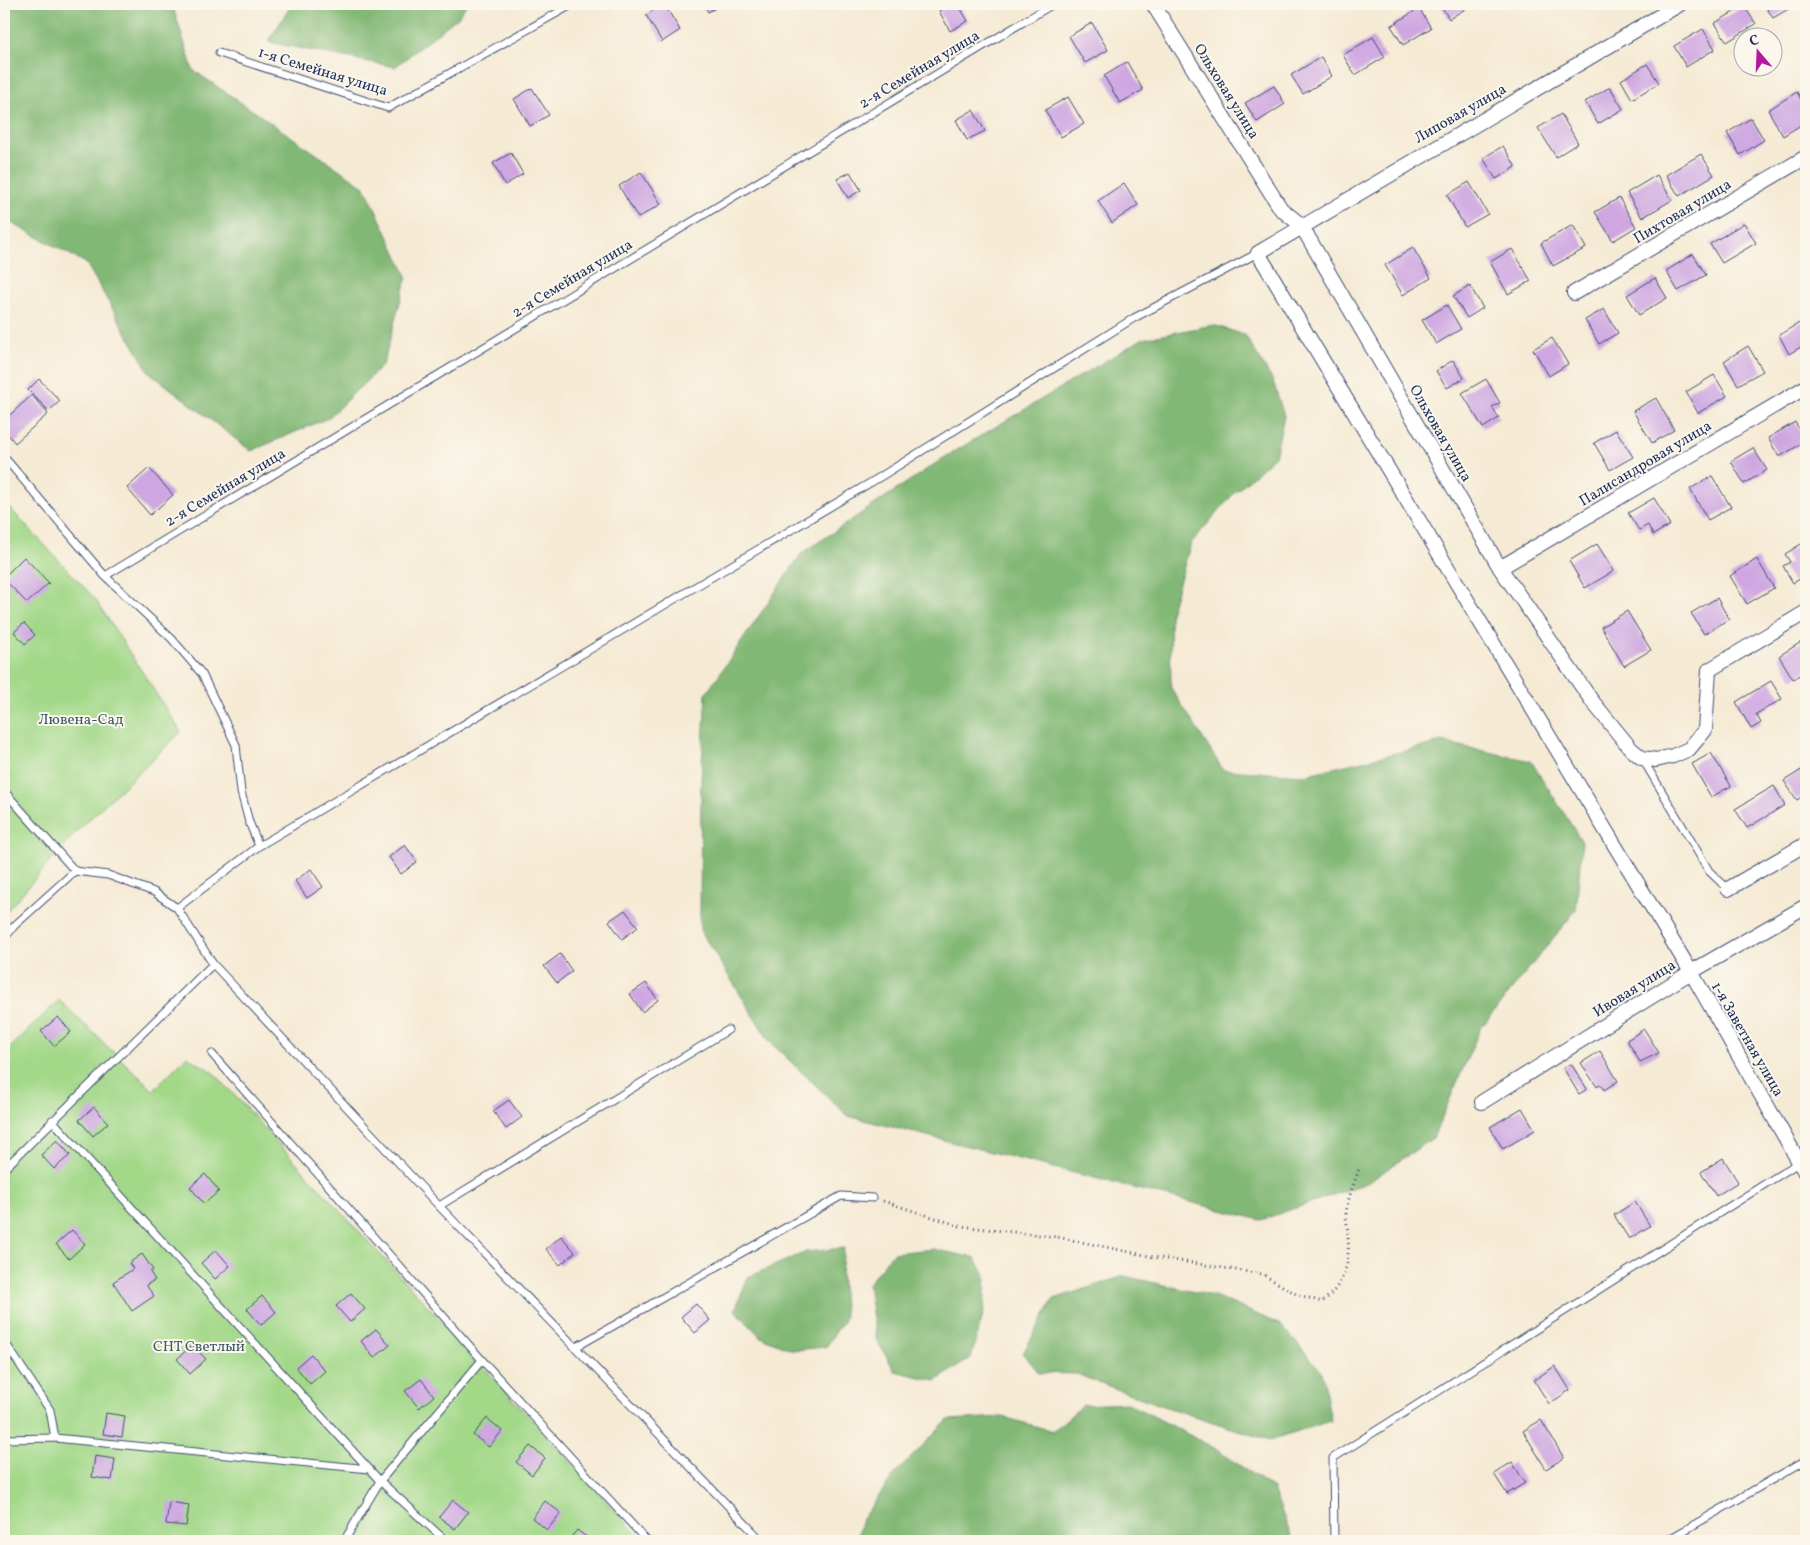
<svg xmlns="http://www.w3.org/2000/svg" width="1810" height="1545" viewBox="0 0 1810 1545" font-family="Vollkorn,serif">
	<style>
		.green { fill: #a3d889; stroke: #5f8474 }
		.forest { fill: #82b875; stroke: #4e746a }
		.building { fill: #cea6e1 }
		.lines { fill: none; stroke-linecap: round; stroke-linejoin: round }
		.lane-casing { stroke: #3c4b70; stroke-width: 9 }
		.street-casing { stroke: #3c4b70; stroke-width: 16 }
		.path { stroke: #3c4b70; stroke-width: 3; stroke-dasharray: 1 4; stroke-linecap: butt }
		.lane { stroke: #fff; stroke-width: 7 }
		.street { stroke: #fff; stroke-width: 14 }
		.labels { text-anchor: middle; stroke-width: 4; stroke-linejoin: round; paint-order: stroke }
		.street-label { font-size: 15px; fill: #1b2f5e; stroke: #fbf7ec }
		.park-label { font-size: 15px; fill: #3d5969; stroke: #fbf7ec }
	</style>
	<rect width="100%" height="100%" fill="#fbf7ec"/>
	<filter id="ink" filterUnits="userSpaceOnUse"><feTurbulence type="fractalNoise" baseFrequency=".02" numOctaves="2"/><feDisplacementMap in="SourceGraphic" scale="10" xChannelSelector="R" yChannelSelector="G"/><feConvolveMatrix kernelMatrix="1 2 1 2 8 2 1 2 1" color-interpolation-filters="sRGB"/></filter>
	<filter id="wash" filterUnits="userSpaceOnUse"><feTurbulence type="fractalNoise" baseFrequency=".0096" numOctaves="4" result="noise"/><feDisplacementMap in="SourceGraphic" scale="20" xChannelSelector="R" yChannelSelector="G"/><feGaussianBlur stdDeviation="1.12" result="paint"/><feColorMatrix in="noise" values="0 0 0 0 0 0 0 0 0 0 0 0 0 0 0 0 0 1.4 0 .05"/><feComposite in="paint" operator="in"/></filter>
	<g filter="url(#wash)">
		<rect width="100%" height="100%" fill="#f5ead4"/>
		<path class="green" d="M 4,502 L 95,599 L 181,732 L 79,829 L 4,914 Z
			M 59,1000 L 153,1090 L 187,1056 L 214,1073 L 643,1541 L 4,1541 L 4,1054 Z"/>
		<path class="forest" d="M 4,4 L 172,4 L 193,70 L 365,187 L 407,276 L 383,365 L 328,418 L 251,451 L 149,372 L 86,263 L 4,219 Z
			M 292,4 L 467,4 L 458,17 L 395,67 L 268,42 Z
			M 1213,325 L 1245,335 L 1273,381 L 1284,416 L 1275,456 L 1234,493 L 1191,543 L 1170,613 L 1171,688 L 1223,770 L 1304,775 L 1442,742 L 1531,761 L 1582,842 L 1576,910 L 1480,1029 L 1433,1138 L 1367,1183 L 1261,1220 L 848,1116 L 770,1042 L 700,930 L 701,781 L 706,694 L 801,554 L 942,459 L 1142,339 Z
			M 844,1248 L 841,1273 L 845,1318 L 826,1347 L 793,1350 L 761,1337 L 735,1310 L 748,1277 L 806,1252 Z
			M 933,1249 L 975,1258 L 986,1276 L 984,1311 L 971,1358 L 936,1381 L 895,1371 L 876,1339 L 868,1284 L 893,1253 Z
			M 1124,1276 L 1217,1297 L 1281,1325 L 1322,1372 L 1331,1421 L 1269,1440 L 1166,1407 L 1076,1374 L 1039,1373 L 1023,1353 L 1054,1299 Z
			M 1128,1403 L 1218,1450 L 1273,1489 L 1293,1541 L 856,1541 L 862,1519 L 895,1474 L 948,1420 L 1003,1417 L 1053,1431 L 1083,1405 Z"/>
		<g id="blocks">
			<path class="building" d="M 664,4 L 680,30 L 662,42 L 646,15 Z
				M 703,4 L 722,4 L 708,12 Z
				M 951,4 L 958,4 L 968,21 L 950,31 L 939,11 Z
				M 1440,4 L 1473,4 L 1449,19 Z
				M 1764,4 L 1797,4 L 1773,18 Z
				M 1744,6 L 1756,24 L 1727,42 L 1715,23 Z
				M 1419,8 L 1431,28 L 1403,45 L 1391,26 Z
				M 1092,23 L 1108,50 L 1085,63 L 1069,36 Z
				M 1703,29 L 1715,49 L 1686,67 L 1674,46 Z
				M 1373,37 L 1385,57 L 1355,75 L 1343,55 Z
				M 1321,57 L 1332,76 L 1303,94 L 1291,75 Z
				M 1127,62 L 1143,90 L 1120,103 L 1104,76 Z
				M 1647,64 L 1659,83 L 1632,99 L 1621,80 Z
				M 1274,86 L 1285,104 L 1257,122 L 1245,103 Z
				M 1610,87 L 1623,109 L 1598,124 L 1585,102 Z
				M 532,88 L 549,115 L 530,126 L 514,99 Z
				M 1797,92 L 1806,108 L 1806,122 L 1783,136 L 1768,110 Z
				M 1068,97 L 1084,124 L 1061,137 L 1045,110 Z
				M 973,110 L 985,131 L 967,140 L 956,120 Z
				M 1561,114 L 1578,143 L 1556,157 L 1538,128 Z
				M 1751,118 L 1764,140 L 1740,155 L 1727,133 Z
				M 1503,146 L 1516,167 L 1496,179 L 1483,158 Z
				M 511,153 L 523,174 L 505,185 L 493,163 Z
				M 1701,154 L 1714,175 L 1679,196 L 1666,175 Z
				M 641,172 L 661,204 L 638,218 L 619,186 Z
				M 850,172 L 861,190 L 848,198 L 837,179 Z
				M 1657,175 L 1672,200 L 1642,218 L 1627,193 Z
				M 1469,182 L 1488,214 L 1465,227 L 1447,195 Z
				M 1124,183 L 1138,205 L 1112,223 L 1098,201 Z
				M 1619,198 L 1636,227 L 1613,241 L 1595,212 Z
				M 1744,223 L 1756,243 L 1722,263 L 1710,244 Z
				M 1573,225 L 1586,248 L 1553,266 L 1541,243 Z
				M 1413,248 L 1431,278 L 1403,295 L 1385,265 Z
				M 1512,249 L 1531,281 L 1508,294 L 1490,262 Z
				M 1693,254 L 1706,275 L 1678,291 L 1666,271 Z
				M 1655,278 L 1667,298 L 1639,315 L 1627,295 Z
				M 1470,286 L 1483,308 L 1467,318 L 1453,296 Z
				M 1447,305 L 1461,329 L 1436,344 L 1422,320 Z
				M 1604,309 L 1618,333 L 1599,344 L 1585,320 Z
				M 1806,319 L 1806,344 L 1789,354 L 1779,335 Z
				M 1552,338 L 1568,364 L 1549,376 L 1533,349 Z
				M 1748,346 L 1763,371 L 1738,385 L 1724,361 Z
				M 1453,360 L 1464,378 L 1447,388 L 1436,371 Z
				M 1714,375 L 1727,396 L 1698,413 L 1686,392 Z
				M 39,379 L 60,401 L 49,411 L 28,390 Z
				M 1486,379 L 1500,403 L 1492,407 L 1499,418 L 1483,428 L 1462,393 Z
				M 32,395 L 48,414 L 15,443 L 4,429 L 4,420 Z
				M 1656,398 L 1674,430 L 1652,443 L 1633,411 Z
				M 1795,422 L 1806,441 L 1779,457 L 1768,438 Z
				M 1616,430 L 1633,457 L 1610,470 L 1594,443 Z
				M 1753,448 L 1767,470 L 1744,484 L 1731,461 Z
				M 149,468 L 173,495 L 150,515 L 127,488 Z
				M 1712,476 L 1731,507 L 1708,520 L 1690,489 Z
				M 1654,498 L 1670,525 L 1653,535 L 1648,525 L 1639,530 L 1628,513 Z
				M 1806,541 L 1806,580 L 1802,582 L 1800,579 L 1793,583 L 1783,566 L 1790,562 L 1785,554 Z
				M 1597,544 L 1614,571 L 1585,588 L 1569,561 Z
				M 24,557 L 49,583 L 27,603 L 4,579 L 4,577 Z
				M 1757,559 L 1774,588 L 1747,604 L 1730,576 Z
				M 1717,598 L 1729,619 L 1704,634 L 1691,613 Z
				M 1627,611 L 1651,650 L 1624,666 L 1601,627 Z
				M 24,623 L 35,635 L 25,644 L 14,632 Z
				M 1806,639 L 1806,671 L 1793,679 L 1779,656 Z
				M 1771,681 L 1782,699 L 1756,714 L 1761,723 L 1751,729 L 1736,702 Z
				M 1711,753 L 1731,786 L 1711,797 L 1692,764 Z
				M 1806,767 L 1806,794 L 1797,800 L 1784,781 Z
				M 1774,786 L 1785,805 L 1747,828 L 1735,809 Z
				M 405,845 L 417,862 L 401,874 L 389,857 Z
				M 311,869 L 323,887 L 307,898 L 295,881 Z
				M 625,910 L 638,927 L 622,939 L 609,921 Z
				M 560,954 L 572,971 L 557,983 L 544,966 Z
				M 646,983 L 658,1000 L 642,1012 L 630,994 Z
				M 58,1017 L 71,1032 L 54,1046 L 41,1031 Z
				M 1644,1029 L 1659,1053 L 1640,1062 L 1627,1040 Z
				M 1600,1051 L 1618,1081 L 1604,1090 L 1600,1084 L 1597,1087 L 1581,1063 Z
				M 1571,1064 L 1587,1089 L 1579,1094 L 1563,1068 Z
				M 509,1100 L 522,1117 L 506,1129 L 493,1111 Z
				M 94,1107 L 108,1123 L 93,1136 L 79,1120 Z
				M 1522,1108 L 1535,1130 L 1503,1149 L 1490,1127 Z
				M 57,1140 L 70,1155 L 54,1169 L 41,1155 Z
				M 1723,1158 L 1738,1182 L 1716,1196 L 1701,1172 Z
				M 205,1174 L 219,1191 L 204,1204 L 190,1187 Z
				M 1635,1202 L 1650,1226 L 1629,1239 L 1614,1215 Z
				M 72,1230 L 85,1244 L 69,1259 L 56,1244 Z
				M 561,1236 L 575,1252 L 560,1265 L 546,1249 Z
				M 216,1250 L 230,1266 L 215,1279 L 201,1263 Z
				M 142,1254 L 153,1270 L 150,1272 L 155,1280 L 146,1285 L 154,1296 L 132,1311 L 113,1282 L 133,1269 L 129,1263 Z
				M 351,1293 L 365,1309 L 350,1322 L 336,1306 Z
				M 262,1296 L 276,1312 L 261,1325 L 247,1309 Z
				M 696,1304 L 710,1320 L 695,1333 L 681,1317 Z
				M 376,1329 L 390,1345 L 374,1358 L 361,1341 Z
				M 192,1345 L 206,1359 L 190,1374 L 177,1359 Z
				M 311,1354 L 325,1371 L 310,1384 L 296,1367 Z
				M 1555,1366 L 1570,1390 L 1549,1404 L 1534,1380 Z
				M 421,1379 L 434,1396 L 419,1408 L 405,1391 Z
				M 106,1413 L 125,1416 L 122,1437 L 103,1434 Z
				M 487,1418 L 502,1431 L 489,1447 L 473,1435 Z
				M 1541,1420 L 1564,1458 L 1546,1469 L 1523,1431 Z
				M 530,1446 L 545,1458 L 532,1475 L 516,1462 Z
				M 95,1456 L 115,1459 L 112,1480 L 92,1477 Z
				M 1512,1462 L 1525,1483 L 1507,1494 L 1494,1474 Z
				M 453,1500 L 468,1512 L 455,1529 L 439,1517 Z
				M 545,1501 L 561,1513 L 547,1530 L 532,1518 Z
				M 169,1502 L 189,1505 L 186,1526 L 166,1524 Z
				M 577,1530 L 592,1541 L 568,1541 Z"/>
		</g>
	</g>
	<g filter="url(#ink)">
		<use href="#blocks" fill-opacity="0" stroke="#3c4b70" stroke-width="1"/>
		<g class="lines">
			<defs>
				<path id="lane" d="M 219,53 L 388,108 L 573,4
					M 4,457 L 105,576 L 172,639 L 202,674 L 236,745 L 241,792 L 249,822 L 259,846
					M 105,576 L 1053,4
					M 1642,758 L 1709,871 L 1728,889
					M 4,791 L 75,871 L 108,875 L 154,892 L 177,908 L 213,964 L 439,1206 L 762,1541
					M 177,908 L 259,846 L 880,477 L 1134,318 L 1258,253
					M 4,939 L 14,926 L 75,871
					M 212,1054 L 482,1360 L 380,1481 L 344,1541
					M 52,1120 L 380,1481 L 446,1541
					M 4,1169 L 213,964
					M 439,1206 L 728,1030
					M 4,1341 L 50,1410 L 55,1438 L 369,1469
					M 576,1347 L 841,1196 L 873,1198
					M 482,1360 L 647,1541
					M 4,1439 L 55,1438
					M 1334,1541 L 1333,1458 L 1806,1158
					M 1666,1541 L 1806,1460"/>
				<path id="street" d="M 1153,4 L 1281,209 L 1301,225 L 1500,568 L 1592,701 L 1631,749 L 1642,758 L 1656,760 L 1673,756 L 1689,749 L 1705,730 L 1709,670 L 1806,612
					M 1680,4 L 1258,253 L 1691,972 L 1806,1174
					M 1574,293 L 1806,157
					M 1500,568 L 1806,387
					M 1728,889 L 1806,844
					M 1482,1102 L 1691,972 L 1806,906"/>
			</defs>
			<use href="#lane" class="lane-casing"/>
			<use href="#street" class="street-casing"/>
			<path class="path" d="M 883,1201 L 960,1226 L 1057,1237 L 1154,1257 L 1262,1274 L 1296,1294 L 1322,1302 C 1344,1285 1350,1264 1348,1237 C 1348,1229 1346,1222 1346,1213 C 1348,1198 1354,1183 1359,1169"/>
			<use href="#lane" class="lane"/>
			<use href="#street" class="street"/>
		</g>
	</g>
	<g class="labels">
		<g class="street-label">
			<text transform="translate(919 69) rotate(-31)" y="5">2-я Семейная улица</text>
			<text transform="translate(323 71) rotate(17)" y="5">1-я Семейная улица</text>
			<text transform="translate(1227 91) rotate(58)" y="5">Ольховая улица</text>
			<text transform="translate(1460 113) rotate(-30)" y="5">Липовая улица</text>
			<text transform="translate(1682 211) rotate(-31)" y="5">Пихтовая улица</text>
			<text transform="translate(572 278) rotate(-31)" y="5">2-я Семейная улица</text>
			<text transform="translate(1441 433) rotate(60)" y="5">Ольховая улица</text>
			<text transform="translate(1645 463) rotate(-31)" y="5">Палисандровая улица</text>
			<text transform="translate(225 487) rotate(-31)" y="5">2-я Семейная улица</text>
			<text transform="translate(1634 988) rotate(-32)" y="5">Ивовая улица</text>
			<text transform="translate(1748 1039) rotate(60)" y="5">1-я Заветная улица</text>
		</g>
		<g class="park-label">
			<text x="81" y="724">Лювена-Сад</text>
			<text x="199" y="1351">СНТ Светлый</text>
		</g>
	</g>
	<rect width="1810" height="1545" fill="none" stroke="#fbf7ec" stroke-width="20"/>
	<g transform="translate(1758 52) rotate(341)"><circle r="24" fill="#fbf7ec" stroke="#a1a7b3"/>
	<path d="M0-4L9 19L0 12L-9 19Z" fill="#b5179e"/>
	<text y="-8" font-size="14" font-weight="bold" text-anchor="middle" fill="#1b2f5e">С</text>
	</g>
</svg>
